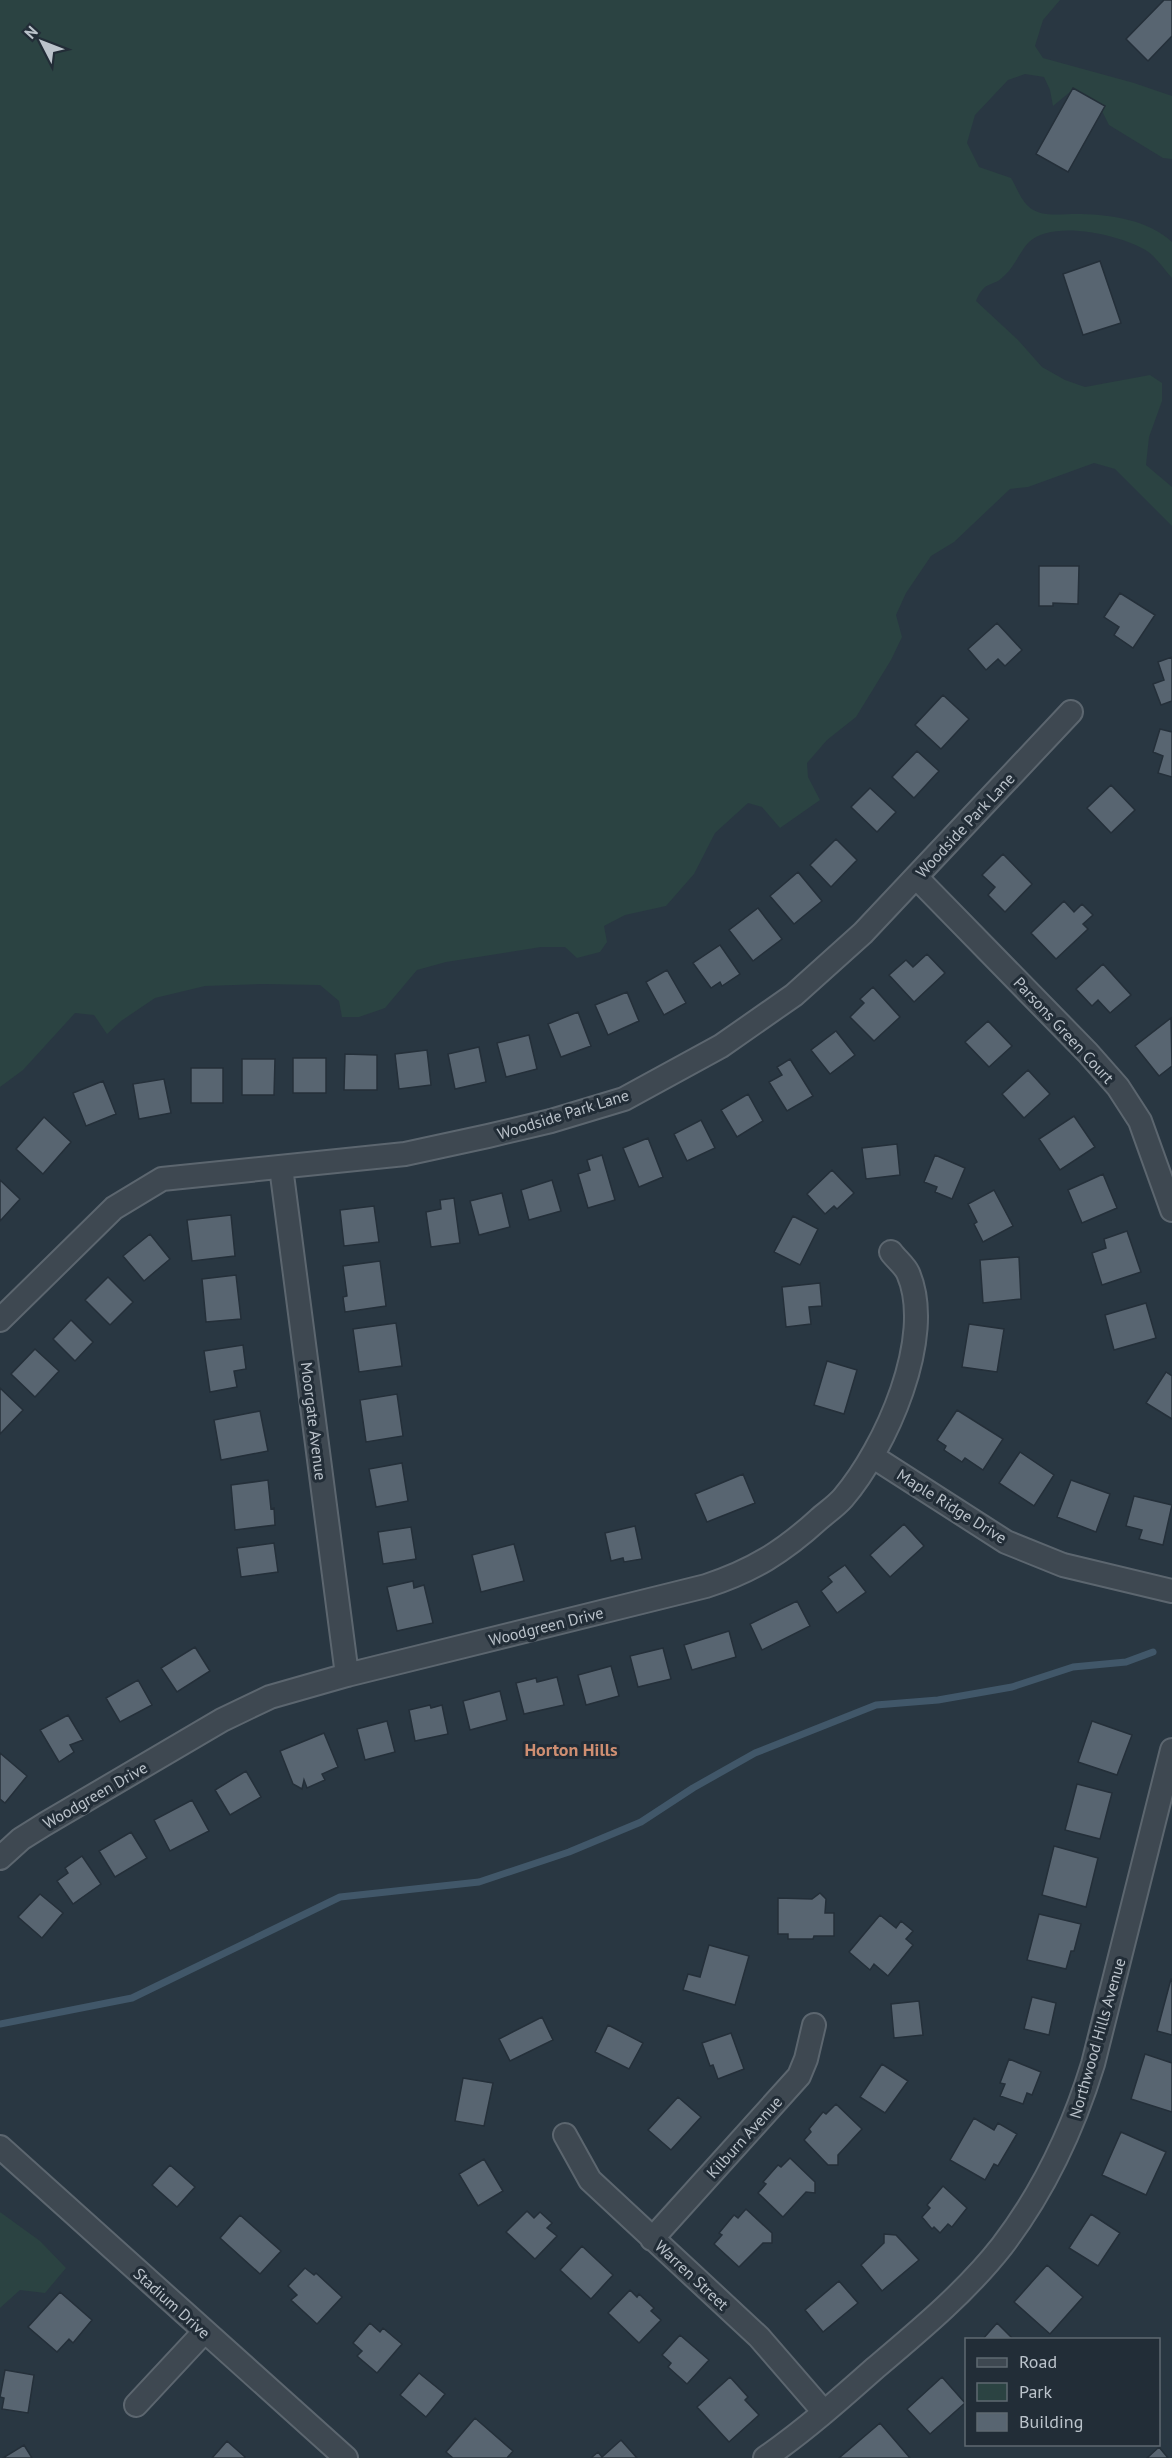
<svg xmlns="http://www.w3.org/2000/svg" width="1172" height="2458" viewBox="0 0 1172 2458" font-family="'PT Sans',sans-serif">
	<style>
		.green { fill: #2b4342 }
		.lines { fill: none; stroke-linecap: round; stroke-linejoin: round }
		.stream { stroke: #415769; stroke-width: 7 }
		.building { fill: #586571; stroke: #242f39; stroke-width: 1.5 }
		.street-casing { stroke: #5c666f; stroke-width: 26 }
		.street { stroke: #3e4851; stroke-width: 22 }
		.labels { text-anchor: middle; stroke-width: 6; stroke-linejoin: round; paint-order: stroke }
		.street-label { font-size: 16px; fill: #bbc3cb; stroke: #222d37 }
		.neighbourhood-label { font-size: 18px; font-weight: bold; fill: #cf8f72; stroke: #222d37 }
	</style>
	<rect width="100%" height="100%" fill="#293742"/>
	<path class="green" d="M 0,0 L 1060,0 L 1043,20 L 1035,46 L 1043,58 L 1134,83 L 1172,96 L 1172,159 L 1163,158 L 1109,125 L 1102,111 L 1085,96 L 1070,92 L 1053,106 L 1050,90 L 1044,77 L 1025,74 L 1008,80 L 975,115 L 967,143 L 979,167 L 1011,178 C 1016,186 1021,200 1028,206 C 1041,219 1065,213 1081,214 C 1113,215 1148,220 1172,242 L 1172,278 C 1164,269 1156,257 1147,251 C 1122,235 1053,219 1029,242 C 1020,251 1015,266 1005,275 C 992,289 986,278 976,301 L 1018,340 L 1042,367 L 1065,380 L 1085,387 L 1150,375 L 1162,383 L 1162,401 L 1149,437 L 1146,465 L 1172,487 L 1172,526 L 1115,469 L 1094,463 L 1028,487 L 1010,489 L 954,542 L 931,556 L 906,593 L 896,615 L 902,637 L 891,660 L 856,717 L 827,740 L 807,763 L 808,777 L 820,800 L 780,828 L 762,807 L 748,803 L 715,833 L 694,874 L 666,906 L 625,915 L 604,926 L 607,942 L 600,952 L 577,958 L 565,947 L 541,947 L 446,962 L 417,970 L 385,1008 L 359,1017 L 342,1017 L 339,1001 L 320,985 L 263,984 L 205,986 L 155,998 L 121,1021 L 107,1034 L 94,1015 L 75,1013 L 23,1070 L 0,1087 Z
		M 0,2212 L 40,2241 L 66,2268 L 45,2293 L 20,2290 L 0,2308 Z"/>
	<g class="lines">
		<path class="stream" d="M 0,2024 L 132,1998 L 340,1897 L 479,1882 L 569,1852 L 641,1822 L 693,1788 L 755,1753 L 876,1705 L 938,1700 L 1012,1687 L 1073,1667 L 1126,1662 L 1153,1652"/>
	</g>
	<path class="building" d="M 1164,0 L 1172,0 L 1172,36 L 1148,61 L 1126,39 Z
		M 1073,88 L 1105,106 L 1068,172 L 1036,154 Z
		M 1100,261 L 1121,323 L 1083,335 L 1063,274 Z
		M 1039,566 L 1079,566 L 1078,604 L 1053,603 L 1053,606 L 1039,606 Z
		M 1120,593 L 1155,615 L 1133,648 L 1114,635 L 1119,627 L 1104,617 Z
		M 997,623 L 1022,650 L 1005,666 L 998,659 L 986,670 L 968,649 Z
		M 1172,657 L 1172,701 L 1161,705 L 1153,684 L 1164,680 L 1158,662 Z
		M 943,695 L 969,719 L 941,749 L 915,725 Z
		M 1160,729 L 1172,732 L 1172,777 L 1158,773 L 1163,756 L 1153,752 Z
		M 917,751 L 939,771 L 914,798 L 892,777 Z
		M 1111,785 L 1135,810 L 1111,833 L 1087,808 Z
		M 870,788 L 896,812 L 877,832 L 851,807 Z
		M 836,839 L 857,860 L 831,887 L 810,865 Z
		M 1003,854 L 1032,884 L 1005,912 L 988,895 L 995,887 L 982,875 Z
		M 798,872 L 822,901 L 794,924 L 770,896 Z
		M 1064,901 L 1074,912 L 1082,904 L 1093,915 L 1083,924 L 1088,929 L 1056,959 L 1031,933 Z
		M 758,908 L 782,939 L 753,961 L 729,930 Z
		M 720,945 L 740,974 L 722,986 L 720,982 L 711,988 L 693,963 Z
		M 927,954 L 945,973 L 914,1002 L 889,975 L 906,960 L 913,967 Z
		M 1103,964 L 1131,995 L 1110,1013 L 1098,1000 L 1092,1006 L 1076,989 Z
		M 667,970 L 686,1003 L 664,1015 L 646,982 Z
		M 873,987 L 900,1017 L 874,1041 L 850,1017 L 864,1003 L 860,999 Z
		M 627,992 L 639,1021 L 608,1035 L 595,1005 Z
		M 578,1012 L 591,1046 L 561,1057 L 548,1024 Z
		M 1171,1018 L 1172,1066 L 1159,1076 L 1135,1046 Z
		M 988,1021 L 1012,1046 L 989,1067 L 965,1042 Z
		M 836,1031 L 855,1055 L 830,1074 L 811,1050 Z
		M 529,1035 L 537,1069 L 506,1077 L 497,1043 Z
		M 479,1047 L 486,1082 L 455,1089 L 448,1054 Z
		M 427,1050 L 431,1085 L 399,1089 L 395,1054 Z
		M 345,1054 L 377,1055 L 377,1090 L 344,1090 Z
		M 293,1058 L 326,1058 L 326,1093 L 293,1093 Z
		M 242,1059 L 275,1059 L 274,1095 L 242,1095 Z
		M 790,1059 L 813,1096 L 787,1111 L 769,1082 L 782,1075 L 777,1067 Z
		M 191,1068 L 223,1068 L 223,1103 L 191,1103 Z
		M 1028,1070 L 1050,1094 L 1024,1118 L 1002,1094 Z
		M 164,1079 L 171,1113 L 139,1119 L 133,1084 Z
		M 103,1081 L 116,1114 L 86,1126 L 73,1093 Z
		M 748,1094 L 763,1121 L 737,1137 L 721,1110 Z
		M 1074,1116 L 1095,1147 L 1060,1170 L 1039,1139 Z
		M 44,1117 L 71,1142 L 43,1174 L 16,1149 Z
		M 701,1120 L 715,1148 L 687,1161 L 674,1134 Z
		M 648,1138 L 663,1177 L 639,1187 L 623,1148 Z
		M 897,1144 L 900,1175 L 866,1179 L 862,1148 Z
		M 602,1155 L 615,1200 L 588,1208 L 578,1174 L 590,1170 L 587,1160 Z
		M 935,1155 L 965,1168 L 952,1199 L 935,1192 L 937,1187 L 924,1182 Z
		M 832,1170 L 854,1193 L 837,1209 L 834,1206 L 825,1214 L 807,1194 Z
		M 1103,1174 L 1117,1208 L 1082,1223 L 1068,1190 Z
		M 0,1180 L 20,1199 L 0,1221 Z
		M 552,1180 L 561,1211 L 529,1220 L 521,1190 Z
		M 994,1190 L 1013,1226 L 983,1242 L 974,1224 L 977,1222 L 968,1204 Z
		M 502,1193 L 510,1227 L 479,1235 L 470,1201 Z
		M 454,1198 L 460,1243 L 431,1247 L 426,1212 L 441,1209 L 440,1200 Z
		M 374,1206 L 379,1242 L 344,1246 L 340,1210 Z
		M 231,1215 L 235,1256 L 192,1261 L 187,1220 Z
		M 793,1216 L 818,1229 L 800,1265 L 774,1252 Z
		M 1127,1231 L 1141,1272 L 1102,1285 L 1092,1253 L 1106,1248 L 1104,1239 Z
		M 150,1234 L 170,1259 L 144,1281 L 123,1256 Z
		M 1019,1257 L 1021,1299 L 983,1303 L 980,1260 Z
		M 380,1261 L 386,1306 L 345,1312 L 343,1297 L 347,1296 L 343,1266 Z
		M 236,1275 L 241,1319 L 206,1322 L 202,1279 Z
		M 108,1277 L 133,1302 L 110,1325 L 85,1300 Z
		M 820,1283 L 822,1306 L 809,1307 L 811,1324 L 786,1327 L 782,1287 Z
		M 1146,1303 L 1156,1338 L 1114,1350 L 1105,1315 Z
		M 71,1320 L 93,1342 L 75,1361 L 53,1339 Z
		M 396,1323 L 402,1366 L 359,1372 L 353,1329 Z
		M 969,1324 L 1004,1329 L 997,1372 L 962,1367 Z
		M 243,1345 L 246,1369 L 234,1371 L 237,1387 L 210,1392 L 204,1351 Z
		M 35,1349 L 59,1371 L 35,1397 L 11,1374 Z
		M 827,1361 L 857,1370 L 844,1414 L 814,1405 Z
		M 1166,1372 L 1172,1376 L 1172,1419 L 1146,1403 Z
		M 0,1388 L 23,1410 L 0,1434 Z
		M 397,1394 L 403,1436 L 366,1442 L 360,1400 Z
		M 957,1410 L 1003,1439 L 983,1470 L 965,1458 L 962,1462 L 944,1450 L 946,1446 L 937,1440 Z
		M 260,1411 L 268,1451 L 221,1460 L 214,1420 Z
		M 1020,1452 L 1054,1475 L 1034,1506 L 999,1483 Z
		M 402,1463 L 408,1501 L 376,1507 L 369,1469 Z
		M 743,1474 L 755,1503 L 707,1522 L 695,1494 Z
		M 268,1480 L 271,1509 L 274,1508 L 275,1525 L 235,1530 L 231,1485 Z
		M 1071,1480 L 1110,1494 L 1096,1532 L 1057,1517 Z
		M 1134,1496 L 1172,1505 L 1163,1545 L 1139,1539 L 1142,1530 L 1126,1526 Z
		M 904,1524 L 924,1546 L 890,1577 L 870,1555 Z
		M 635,1526 L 642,1559 L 624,1562 L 623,1558 L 611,1561 L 605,1533 Z
		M 411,1527 L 416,1559 L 383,1564 L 378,1532 Z
		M 274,1543 L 278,1572 L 241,1577 L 237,1548 Z
		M 514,1544 L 524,1581 L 481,1592 L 472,1555 Z
		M 845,1565 L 866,1592 L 837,1613 L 821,1591 L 832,1582 L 828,1577 Z
		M 413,1581 L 414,1588 L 424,1585 L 433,1623 L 397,1631 L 387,1587 Z
		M 797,1601 L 810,1626 L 762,1650 L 750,1624 Z
		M 729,1631 L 736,1657 L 692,1670 L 684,1645 Z
		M 195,1647 L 210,1671 L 177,1692 L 161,1668 Z
		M 663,1648 L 671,1679 L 638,1687 L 630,1656 Z
		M 611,1666 L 619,1696 L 586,1705 L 578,1675 Z
		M 557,1677 L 564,1705 L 524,1714 L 516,1683 L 536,1678 L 537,1682 Z
		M 138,1680 L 152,1705 L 120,1722 L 106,1698 Z
		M 500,1691 L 507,1720 L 470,1730 L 463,1701 Z
		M 430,1705 L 431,1708 L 442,1705 L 448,1734 L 415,1741 L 409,1710 Z
		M 68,1715 L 83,1740 L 70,1745 L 74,1752 L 59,1762 L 40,1730 Z
		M 387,1721 L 395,1752 L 365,1760 L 357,1729 Z
		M 1092,1721 L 1132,1735 L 1117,1775 L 1078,1762 Z
		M 324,1733 L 338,1767 L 322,1774 L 325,1780 L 307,1788 L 304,1780 L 302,1789 L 293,1784 L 280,1751 Z
		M 0,1753 L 27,1776 L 5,1803 L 0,1799 Z
		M 246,1771 L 261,1797 L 230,1815 L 215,1790 Z
		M 1077,1784 L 1112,1793 L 1100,1839 L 1065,1830 Z
		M 192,1800 L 209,1831 L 170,1851 L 154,1820 Z
		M 131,1832 L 147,1858 L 115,1877 L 99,1851 Z
		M 1054,1846 L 1098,1858 L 1086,1907 L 1042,1895 Z
		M 82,1856 L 101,1884 L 73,1904 L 57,1881 L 68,1873 L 65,1868 Z
		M 820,1893 L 826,1899 L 825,1913 L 834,1913 L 834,1936 L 814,1936 L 813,1939 L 788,1939 L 788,1934 L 778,1934 L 778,1898 L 812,1899 Z
		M 40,1894 L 63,1913 L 42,1938 L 18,1917 Z
		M 1039,1914 L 1081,1924 L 1074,1951 L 1071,1951 L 1066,1969 L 1027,1960 Z
		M 880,1915 L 896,1928 L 901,1921 L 913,1931 L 906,1939 L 913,1945 L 888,1976 L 874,1964 L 870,1970 L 849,1952 Z
		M 709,1945 L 749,1956 L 735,2005 L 683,1990 L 688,1974 L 700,1977 Z
		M 1171,1979 L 1172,1979 L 1172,2035 L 1157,2031 Z
		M 1032,1997 L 1056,2003 L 1049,2035 L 1024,2029 Z
		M 919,2001 L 923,2035 L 894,2038 L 891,2004 Z
		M 542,2017 L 553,2040 L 510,2061 L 499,2039 Z
		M 608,2025 L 643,2043 L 629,2069 L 595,2052 Z
		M 731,2033 L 744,2069 L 718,2079 L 713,2065 L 710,2066 L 702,2043 Z
		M 1145,2054 L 1172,2063 L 1172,2112 L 1131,2099 Z
		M 1009,2059 L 1041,2072 L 1032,2095 L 1027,2093 L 1023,2104 L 1000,2096 L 1005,2084 L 1000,2083 Z
		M 882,2064 L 908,2081 L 885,2113 L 860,2097 Z
		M 463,2078 L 493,2083 L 484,2126 L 455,2121 Z
		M 678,2097 L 701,2117 L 671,2150 L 648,2130 Z
		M 836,2104 L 862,2129 L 838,2155 L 838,2165 L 828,2165 L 804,2140 L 811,2132 L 809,2129 L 823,2112 L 826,2114 Z
		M 974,2118 L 994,2130 L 998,2123 L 1017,2134 L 998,2166 L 994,2164 L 985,2180 L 950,2160 Z
		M 1121,2132 L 1166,2152 L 1146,2195 L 1102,2175 Z
		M 790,2158 L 815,2182 L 815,2193 L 806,2192 L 783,2217 L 758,2193 L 766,2184 L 763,2182 L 778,2165 L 781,2167 Z
		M 484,2159 L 503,2191 L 478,2206 L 459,2174 Z
		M 170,2165 L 195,2187 L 177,2207 L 152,2185 Z
		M 943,2186 L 967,2208 L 952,2227 L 948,2224 L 940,2233 L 934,2227 L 932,2229 L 922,2217 L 930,2208 L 927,2205 Z
		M 746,2209 L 772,2233 L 772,2243 L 763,2243 L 739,2267 L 714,2244 L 722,2235 L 719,2233 L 734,2215 L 738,2218 Z
		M 527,2211 L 534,2218 L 540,2212 L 552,2223 L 547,2228 L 557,2236 L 535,2259 L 506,2232 Z
		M 1091,2214 L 1120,2233 L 1098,2266 L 1069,2248 Z
		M 240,2215 L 281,2251 L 260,2274 L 220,2238 Z
		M 884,2234 L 896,2235 L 919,2260 L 882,2291 L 861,2265 L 884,2243 Z
		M 582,2246 L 613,2275 L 591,2299 L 560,2270 Z
		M 1047,2265 L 1083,2297 L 1050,2334 L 1014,2302 Z
		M 305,2268 L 314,2275 L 316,2273 L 342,2297 L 317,2324 L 291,2300 L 297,2295 L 288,2286 Z
		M 839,2281 L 858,2303 L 823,2332 L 805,2310 Z
		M 630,2290 L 637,2297 L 639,2294 L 654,2308 L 651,2311 L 661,2320 L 639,2343 L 608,2313 Z
		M 60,2292 L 92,2320 L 73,2343 L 69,2339 L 57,2352 L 28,2327 Z
		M 370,2323 L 380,2332 L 383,2328 L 402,2344 L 377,2373 L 357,2356 L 362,2351 L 353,2343 Z
		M 997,2323 L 1014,2340 L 982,2340 Z
		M 680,2335 L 709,2360 L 687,2384 L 668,2367 L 671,2363 L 662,2355 Z
		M 5,2370 L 34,2375 L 28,2413 L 2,2409 L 4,2398 L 0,2397 Z
		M 419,2373 L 445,2394 L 426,2417 L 400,2395 Z
		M 730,2377 L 748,2397 L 745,2400 L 759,2415 L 729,2442 L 697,2407 Z
		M 942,2377 L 965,2403 L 930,2434 L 907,2409 Z
		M 475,2418 L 513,2451 L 507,2458 L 453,2458 L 446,2452 Z
		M 880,2423 L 910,2458 L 839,2458 Z
		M 621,2440 L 637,2458 L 591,2458 L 598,2452 L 602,2457 Z
		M 227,2441 L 245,2457 L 244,2458 L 212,2458 Z
		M 24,2445 L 32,2458 L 3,2458 Z
		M 1159,2447 L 1168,2458 L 1147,2458 Z"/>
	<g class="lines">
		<defs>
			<path id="street" d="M 916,877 L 1088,1053 L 1118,1087 L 1140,1121 L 1172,1210
				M 281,1167 L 347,1675
				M 0,1320 L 114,1208 L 162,1179 L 405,1154 L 488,1136 L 551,1121 L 624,1099 L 721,1046 L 794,995 L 863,933 L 1071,712
				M 872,1456 L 1006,1542 L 1063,1565 L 1172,1591
				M 0,1858 L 21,1839 L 45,1824 L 222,1720 L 270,1697 L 347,1675 L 706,1586 C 752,1571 783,1552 819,1519 C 827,1512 836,1506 843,1498 C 885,1449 936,1337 908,1273 C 905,1266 896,1259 891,1252
				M 565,2135 L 590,2180 L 759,2337 L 824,2412
				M 0,2147 L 346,2458
				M 652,2239 L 799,2076 L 806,2059 L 814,2025
				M 136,2405 L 204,2332
				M 765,2458 C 804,2431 839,2400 874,2369 C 919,2331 966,2292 1002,2246 C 1044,2191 1073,2129 1093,2064 L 1172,1750"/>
		</defs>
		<use href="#street" class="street-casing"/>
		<use href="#street" class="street"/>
	</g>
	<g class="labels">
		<g class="street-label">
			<text transform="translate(965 825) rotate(-47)" y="6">Woodside Park Lane</text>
			<text transform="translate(1064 1030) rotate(47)" y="6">Parsons Green Court</text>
			<text transform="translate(563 1114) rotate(-17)" y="6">Woodside Park Lane</text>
			<text transform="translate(314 1421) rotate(83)" y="6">Moorgate Avenue</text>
			<text transform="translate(952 1506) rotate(32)" y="6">Maple Ridge Drive</text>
			<text transform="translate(546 1626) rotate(-14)" y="6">Woodgreen Drive</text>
			<text transform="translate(95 1795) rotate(-30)" y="6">Woodgreen Drive</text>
			<text transform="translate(1097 2038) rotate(-74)" y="6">Northwood Hills Avenue</text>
			<text transform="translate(744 2137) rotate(-48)" y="6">Kilburn Avenue</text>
			<text transform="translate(692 2275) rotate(43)" y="6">Warren Street</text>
			<text transform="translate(172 2303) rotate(42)" y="6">Stadium Drive</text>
		</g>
		<g class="neighbourhood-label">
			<text x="571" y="1756">Horton Hills</text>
		</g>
	</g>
	<rect x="965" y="2338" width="195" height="108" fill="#222d37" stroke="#5f6972" stroke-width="1.5"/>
	<rect x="977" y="2358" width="30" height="9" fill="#3e4851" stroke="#5f6972" stroke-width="1.5"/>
	<text x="1019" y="2368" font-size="18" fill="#bbc3cb">Road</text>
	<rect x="977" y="2383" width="30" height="18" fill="#2b4342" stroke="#5f6972" stroke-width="1.5"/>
	<text x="1019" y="2398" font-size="18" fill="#bbc3cb">Park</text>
	<rect x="977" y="2413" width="30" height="18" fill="#586571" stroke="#5f6972" stroke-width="1.5"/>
	<text x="1019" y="2428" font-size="18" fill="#bbc3cb">Building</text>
	<g transform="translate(42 42) rotate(312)" stroke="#222d37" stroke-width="4.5" paint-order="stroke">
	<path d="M0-4.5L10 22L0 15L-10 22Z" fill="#bbc3cb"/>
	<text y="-9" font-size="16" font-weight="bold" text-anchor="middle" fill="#bbc3cb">N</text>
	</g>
</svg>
